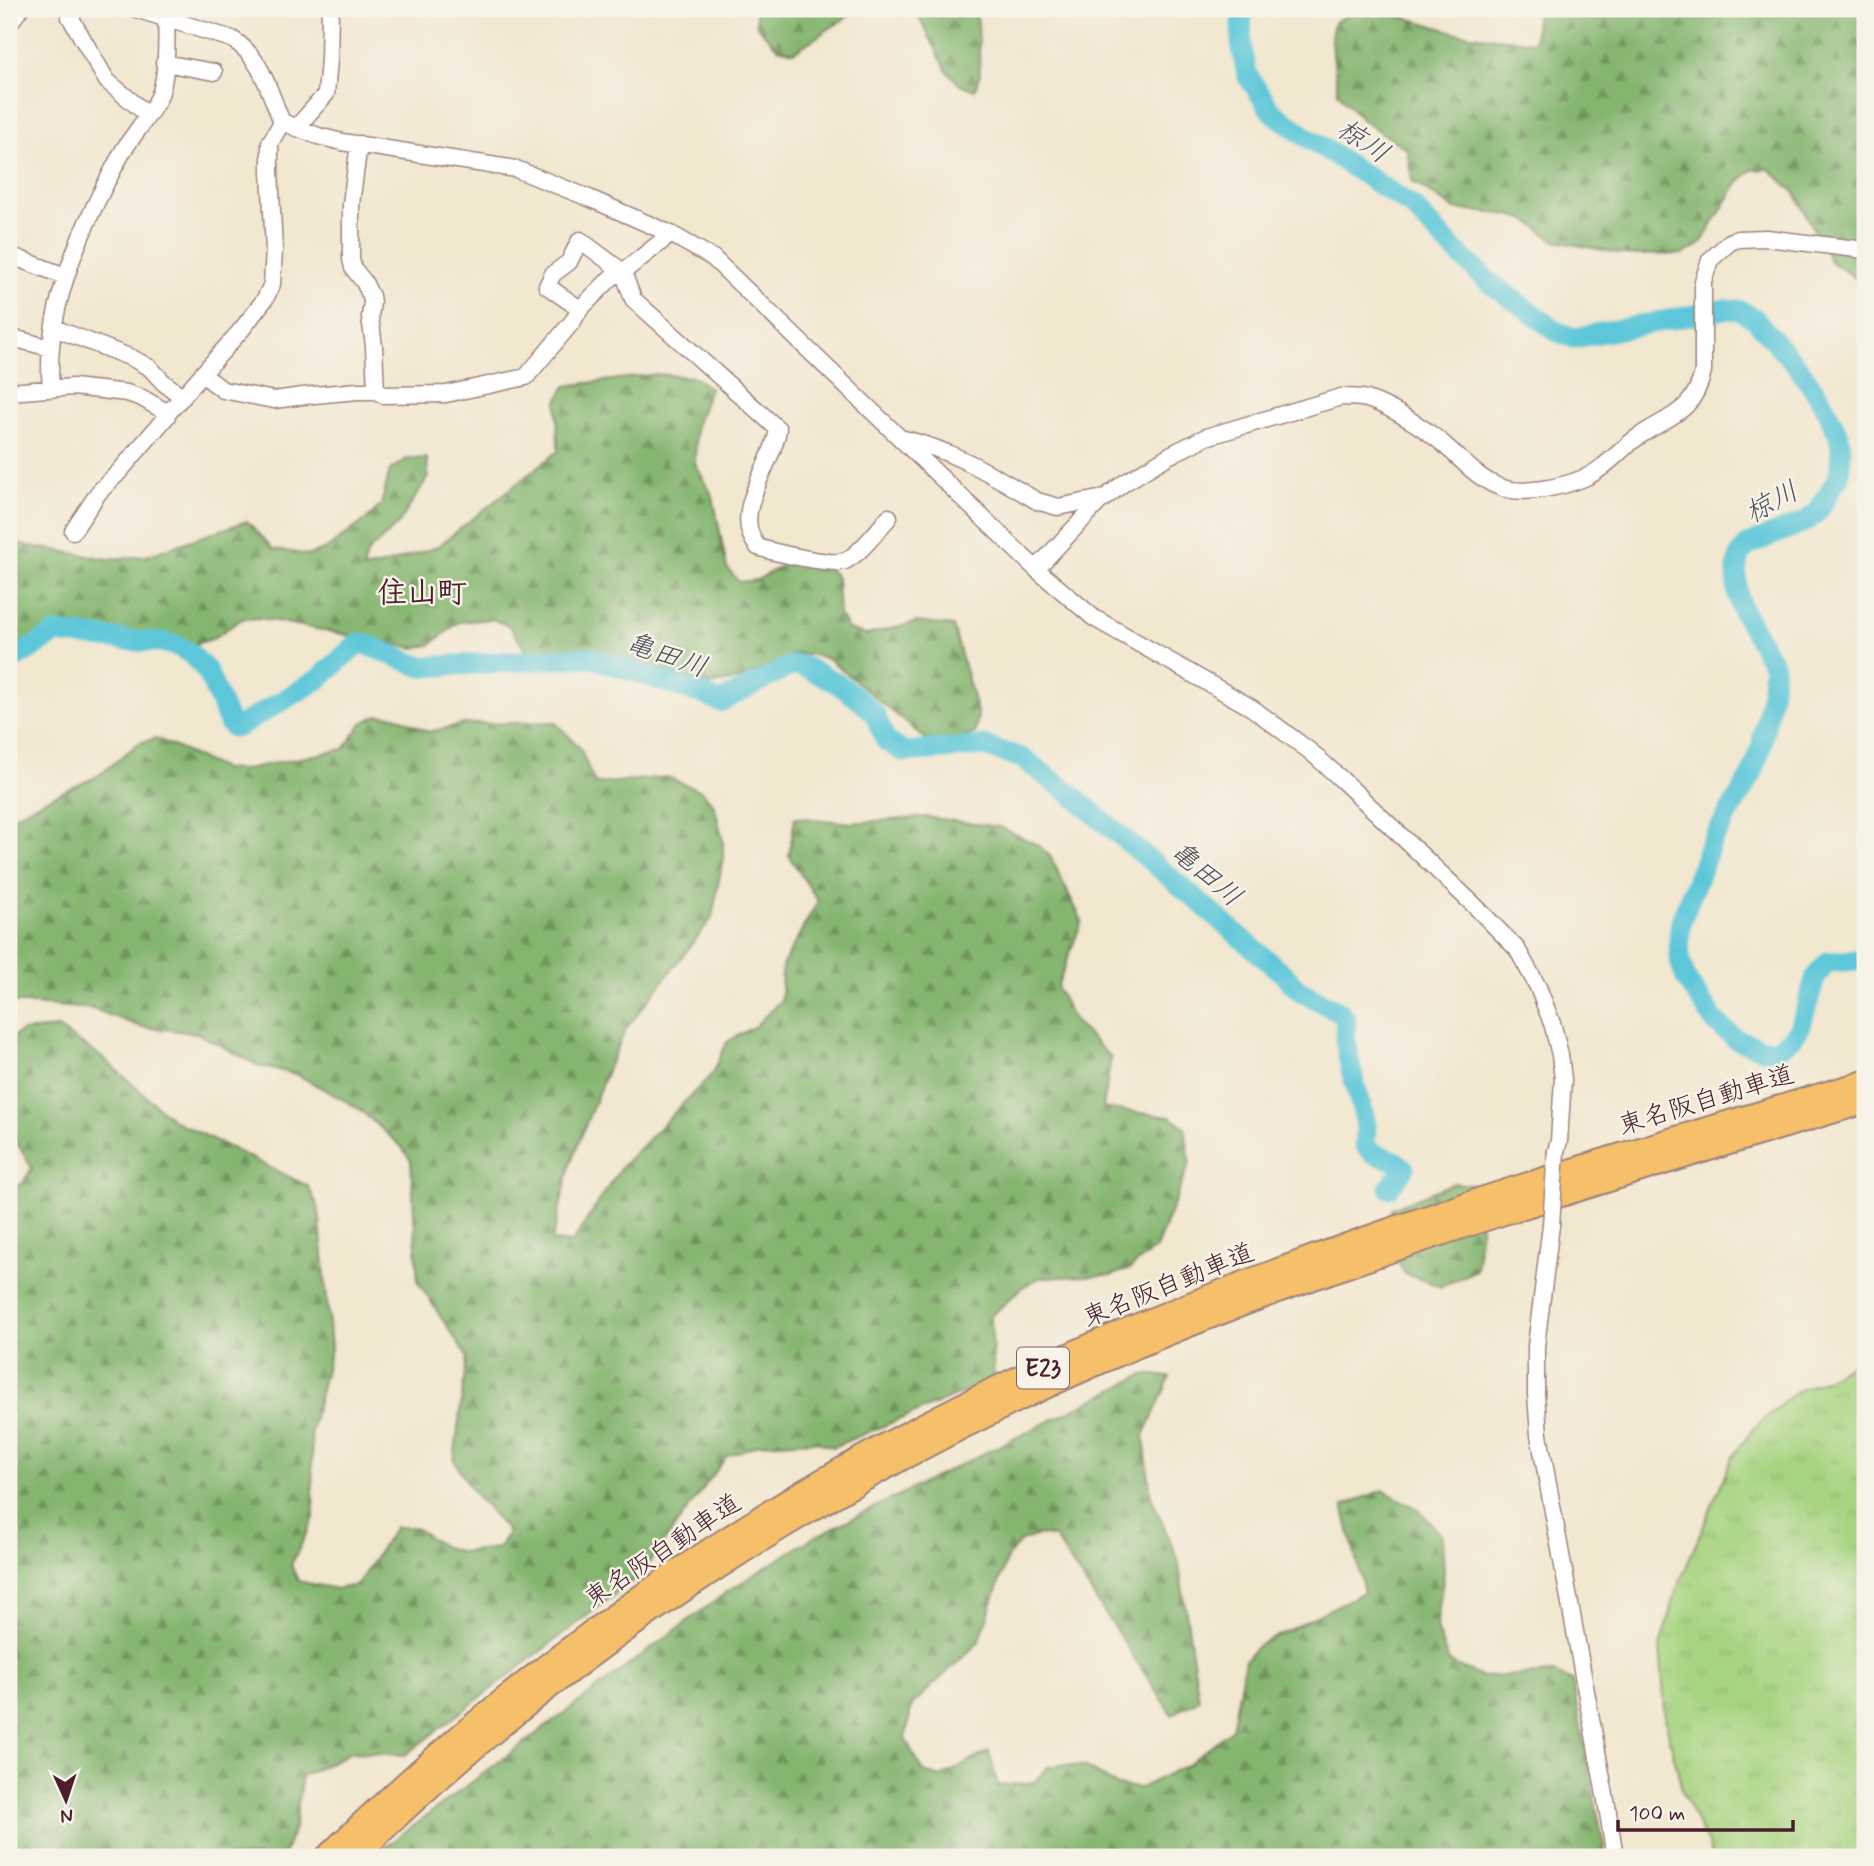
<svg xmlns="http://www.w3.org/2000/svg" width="1874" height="1866" viewBox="0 0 1874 1866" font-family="Mynerve,'Klee One',sans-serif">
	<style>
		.grass { fill: url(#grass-tufts); stroke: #787a56; stroke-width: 2 }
		.forest { fill: url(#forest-firs); stroke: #686a4d; stroke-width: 2 }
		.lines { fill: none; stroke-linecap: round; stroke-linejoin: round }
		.river { stroke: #5dc7d9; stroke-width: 21 }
		.minor-casing { stroke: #9e837d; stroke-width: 19 }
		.highway-casing { stroke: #9e837d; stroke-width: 28 }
		.minor { stroke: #fff; stroke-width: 16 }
		.highway { stroke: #f6c06b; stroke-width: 24 }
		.minor-bridge-casing { stroke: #9e837d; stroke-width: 19; stroke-linecap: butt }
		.minor-bridge { stroke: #fff; stroke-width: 16 }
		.labels { text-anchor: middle; stroke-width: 5; stroke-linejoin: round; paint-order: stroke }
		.shield { fill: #f7f3e8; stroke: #7e5f64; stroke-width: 2 }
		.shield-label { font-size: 24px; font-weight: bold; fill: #4a1f2b }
		.street-label { font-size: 26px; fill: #4a1f2b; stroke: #f7f3e8 }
		.water-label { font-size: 28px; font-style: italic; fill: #50515f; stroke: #f7f3e8 }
		.quarter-label { font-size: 30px; font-weight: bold; fill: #4a1f2b; stroke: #f7f3e8 }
	</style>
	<defs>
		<pattern id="grass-tufts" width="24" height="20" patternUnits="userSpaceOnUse" patternTransform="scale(1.75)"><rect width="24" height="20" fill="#a7d481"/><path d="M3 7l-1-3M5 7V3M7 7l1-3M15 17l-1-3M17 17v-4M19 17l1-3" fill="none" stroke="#91b670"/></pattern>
		<pattern id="forest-firs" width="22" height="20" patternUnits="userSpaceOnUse" patternTransform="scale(1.75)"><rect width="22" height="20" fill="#85b66f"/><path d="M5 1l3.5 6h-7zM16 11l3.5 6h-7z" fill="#6f935b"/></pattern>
	</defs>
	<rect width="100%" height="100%" fill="#f7f3e8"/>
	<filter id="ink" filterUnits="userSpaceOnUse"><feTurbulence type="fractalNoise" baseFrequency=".0143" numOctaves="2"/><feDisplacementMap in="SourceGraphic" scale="14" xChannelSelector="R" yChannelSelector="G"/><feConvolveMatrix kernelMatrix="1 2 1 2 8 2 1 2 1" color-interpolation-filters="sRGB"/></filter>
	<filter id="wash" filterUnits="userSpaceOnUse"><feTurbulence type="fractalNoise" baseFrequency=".00686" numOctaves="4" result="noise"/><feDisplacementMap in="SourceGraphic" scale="28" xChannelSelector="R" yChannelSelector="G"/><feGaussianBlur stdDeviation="1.57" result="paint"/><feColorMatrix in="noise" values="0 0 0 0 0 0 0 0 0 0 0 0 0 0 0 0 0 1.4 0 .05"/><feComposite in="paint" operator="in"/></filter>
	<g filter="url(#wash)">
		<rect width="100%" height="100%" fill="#f2e7cf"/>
		<path class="grass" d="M 1865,1356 L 1865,1857 L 1712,1857 L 1709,1846 L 1683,1794 L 1666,1723 L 1660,1646 L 1676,1591 L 1732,1458 L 1754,1428 L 1797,1391 L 1826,1379 Z"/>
		<path class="forest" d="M 755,9 L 859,9 L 794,52 L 778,48 L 757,26 Z
			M 915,9 L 974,9 L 978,22 L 980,74 L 975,90 L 959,84 L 947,71 Z
			M 1361,9 L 1376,9 L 1461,34 L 1534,42 L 1537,9 L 1865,9 L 1865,280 L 1858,280 L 1830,261 L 1795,193 L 1769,169 L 1752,170 L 1737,184 L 1700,245 L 1683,254 L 1630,255 L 1555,241 L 1527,220 L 1510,215 L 1454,209 L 1412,181 L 1407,149 L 1362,120 L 1338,93 L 1331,38 L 1334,22 Z
			M 657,374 L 694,377 L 710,388 L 696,426 L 695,464 L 713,497 L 727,568 L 739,582 L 757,580 L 788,562 L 824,563 L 837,578 L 839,614 L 848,629 L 866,635 L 917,622 L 953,626 L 978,716 L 975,733 L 946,745 L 927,740 L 829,659 L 810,654 L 793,654 L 742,679 L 709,685 L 586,650 L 529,654 L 509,626 L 492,619 L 459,622 L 430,645 L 414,648 L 260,618 L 242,619 L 212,639 L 188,646 L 152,632 L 63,632 L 9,651 L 9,540 L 18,544 L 108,559 L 146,556 L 247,521 L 273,549 L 309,555 L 326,549 L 368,518 L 381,505 L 390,470 L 407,459 L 427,458 L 428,477 L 399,523 L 368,552 L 363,569 L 382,565 L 437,547 L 558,451 L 557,401 L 566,386 Z
			M 378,715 L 396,716 L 428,732 L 464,724 L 555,722 L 580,748 L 595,784 L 667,777 L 702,791 L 714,805 L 723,840 L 723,858 L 712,918 L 626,1029 L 610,1063 L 570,1165 L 552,1241 L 572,1243 L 622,1166 L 713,1073 L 727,1042 L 755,1026 L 781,1000 L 782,966 L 818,901 L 789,856 L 795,817 L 852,823 L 925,817 L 1000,827 L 1036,844 L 1050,856 L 1082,921 L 1057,987 L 1073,1020 L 1111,1058 L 1103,1108 L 1170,1117 L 1185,1127 L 1190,1163 L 1156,1248 L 1128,1270 L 1111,1275 L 1039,1278 L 1023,1287 L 991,1316 L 994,1380 L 833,1447 L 815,1441 L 759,1444 L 727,1456 L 639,1576 L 405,1755 L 351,1752 L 302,1776 L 294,1828 L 283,1857 L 9,1857 L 9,1187 L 22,1184 L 32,1168 L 9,1130 L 9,1038 L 23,1031 L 58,1028 L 103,1058 L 173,1120 L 308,1186 L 316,1202 L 320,1219 L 331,1348 L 311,1431 L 314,1518 L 291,1565 L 298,1581 L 336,1589 L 357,1585 L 395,1527 L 414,1527 L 444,1547 L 461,1552 L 499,1548 L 508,1532 L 473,1492 L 454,1460 L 467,1357 L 418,1282 L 411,1161 L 401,1146 L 360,1110 L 344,1100 L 296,1074 L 259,1066 L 197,1033 L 142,1027 L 93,1009 L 9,1002 L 9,820 L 15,815 L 49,798 L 98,776 L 139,743 L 156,738 L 223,769 L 241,770 L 344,749 L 362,723 Z
			M 1454,1183 L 1473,1185 L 1481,1228 L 1476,1270 L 1441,1287 L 1405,1274 L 1390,1247 L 1392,1208 Z
			M 1145,1374 L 1170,1377 L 1144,1436 L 1151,1497 L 1178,1559 L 1199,1699 L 1172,1715 L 1055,1538 L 1038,1535 L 1021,1541 L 1008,1556 L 979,1642 L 912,1705 L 905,1739 L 924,1772 L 941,1777 L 989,1751 L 998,1786 L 1035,1782 L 1047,1767 L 1064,1765 L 1084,1766 L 1118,1786 L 1140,1788 L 1189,1764 L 1232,1729 L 1245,1660 L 1257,1646 L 1364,1592 L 1343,1506 L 1383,1490 L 1419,1510 L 1442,1536 L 1444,1572 L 1436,1628 L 1449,1662 L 1482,1677 L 1554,1673 L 1572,1681 L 1606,1857 L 375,1857 L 386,1846 L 728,1591 L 814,1537 Z"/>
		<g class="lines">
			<path class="river" d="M 1242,9 L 1241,44 L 1247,75 L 1272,112 L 1305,136 L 1412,206 L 1452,248 L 1488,281 L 1556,331 L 1574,338 L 1725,309 L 1739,310 L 1754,318 L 1801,371 L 1823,403 L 1839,436 L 1841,449 L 1839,476 L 1818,511 L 1807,521 L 1748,545 L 1740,555 L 1736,569 L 1737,590 L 1741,608 L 1774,666 L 1771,696 L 1761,748 L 1752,774 L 1711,843 L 1681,921 L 1679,938 L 1680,961 L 1686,979 L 1715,1022 L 1736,1039 L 1763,1049 L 1776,1049 L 1790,1040 L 1799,1029 L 1803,1018 L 1816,976 L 1828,962 L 1860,960 L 1865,961
				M 9,662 L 56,633 L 134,641 L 162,642 L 177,646 L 190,653 L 207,671 L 229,723 L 233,727 L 238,727 L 319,679 L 358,643 L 362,643 L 422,667 L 590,657 L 702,694 L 720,702 L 790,666 L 798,665 L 807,668 L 837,683 L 856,697 L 874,713 L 886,741 L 903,752 L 984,746 L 1022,758 L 1072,795 L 1190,894 L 1282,973 L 1300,991 L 1340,1012 L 1346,1020 L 1345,1039 L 1351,1070 L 1364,1116 L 1366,1126 L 1365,1145 C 1377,1162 1390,1152 1404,1169 L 1389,1188"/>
		</g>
	</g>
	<g filter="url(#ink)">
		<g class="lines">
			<defs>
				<path id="minor" d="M 69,9 L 70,17 L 107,81 L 147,114
					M 136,9 L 232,39 C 262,57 269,92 282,122 L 318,136 L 342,142 L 516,169 L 589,198 L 671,234 L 713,258 L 1036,569 L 1094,618 L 1252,708 L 1311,752 L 1341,779 L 1475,906 L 1517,949 L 1538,987 L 1553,1026 L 1560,1055 L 1563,1079 L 1559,1141 L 1556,1151
					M 9,24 L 20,9
					M 164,63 L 214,72
					M 296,128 L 326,94 L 329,60 L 330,9
					M 359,144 L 351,204 L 351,259 L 353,268 L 364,282 L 371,296 L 372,302 L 370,317 L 374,346 L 376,391
					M 9,255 L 65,276
					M 580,309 L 547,286 L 553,274 L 569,262 L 580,240 L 623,272 L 633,299 L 778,429 C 773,466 729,513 758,547 C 772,552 833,566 845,561 C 860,554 878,530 889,517
					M 54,328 L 132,358 L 150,368 L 164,383 L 183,397
					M 9,337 L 50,348
					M 202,374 L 223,390 L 274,400 L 303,396 L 358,391 L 376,391 L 384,395 L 446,394 L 526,377 L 573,321 L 580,309 L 612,277 L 623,272 L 671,234
					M 51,388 C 43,308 85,220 123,151 C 134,133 150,116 159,97 C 167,79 167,38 166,18
					M 9,392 L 73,387 L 127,393 L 142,398 L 168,413
					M 900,438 C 951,449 993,475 1037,501 L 1058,507 L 1104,498
					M 73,531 L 99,492 L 119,472 L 167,416 L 168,413 L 242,329 L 265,299 L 272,284 L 274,250 L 270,171 L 270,143 L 282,122
					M 1036,569 L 1098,503 L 1124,483 L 1170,455 L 1206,437 L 1341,397 C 1350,397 1359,397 1367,399 C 1392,407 1430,431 1449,449 C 1465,463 1480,480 1500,487 C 1522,496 1562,487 1584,478 C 1603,470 1618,452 1635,439 C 1666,416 1694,415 1703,371 L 1703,281 L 1710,260 L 1730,242 L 1738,239 L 1766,238 L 1865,250
					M 1551,1225 L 1536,1346 L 1536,1394 L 1539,1435 L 1607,1806 L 1615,1857"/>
				<path id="highway" d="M 328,1857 C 539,1651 786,1483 1055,1362 C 1316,1245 1592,1163 1865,1083
					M 354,1857 C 575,1638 846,1469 1133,1347 C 1254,1296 1379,1253 1504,1212 C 1624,1174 1744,1137 1865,1101"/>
			</defs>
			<use href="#minor" class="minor-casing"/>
			<use href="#highway" class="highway-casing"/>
			<use href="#minor" class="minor"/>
			<use href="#highway" class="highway"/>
			<defs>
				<path id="minor-bridge" d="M 1551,1225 L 1556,1151"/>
			</defs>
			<use href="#minor-bridge" class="minor-bridge-casing"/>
			<use href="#minor-bridge" class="minor-bridge"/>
		</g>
	</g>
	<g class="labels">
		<rect class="shield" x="1017" y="1347.5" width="52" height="41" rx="5"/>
		<g class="shield-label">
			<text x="1043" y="1376">E23</text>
		</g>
		<g class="street-label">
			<text transform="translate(1706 1099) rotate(-17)" y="9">東名阪自動車道</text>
			<text transform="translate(1168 1284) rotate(-22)" y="9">東名阪自動車道</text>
			<text transform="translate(662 1550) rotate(-34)" y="9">東名阪自動車道</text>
		</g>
		<g class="water-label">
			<text transform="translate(1364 140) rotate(34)" y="10">椋川</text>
			<text transform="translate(1771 501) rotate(-28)" y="10">椋川</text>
			<text transform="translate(667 654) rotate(19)" y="10">亀田川</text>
			<text transform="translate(1207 873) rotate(40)" y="10">亀田川</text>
		</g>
		<g class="quarter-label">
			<text x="422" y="602">住山町</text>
		</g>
	</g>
	<rect width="1874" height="1866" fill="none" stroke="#f7f3e8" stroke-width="35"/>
	<g transform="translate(66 1800) rotate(177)" stroke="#f7f3e8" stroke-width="5" paint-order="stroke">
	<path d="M0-5L12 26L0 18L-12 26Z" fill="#4a1f2b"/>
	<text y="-10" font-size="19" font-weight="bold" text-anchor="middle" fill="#4a1f2b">N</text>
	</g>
	<path d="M1618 1820v10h175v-10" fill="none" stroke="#4a1f2b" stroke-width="3.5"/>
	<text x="1629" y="1820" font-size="21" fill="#4a1f2b" stroke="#f7f3e8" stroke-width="5" paint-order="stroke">100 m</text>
</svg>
